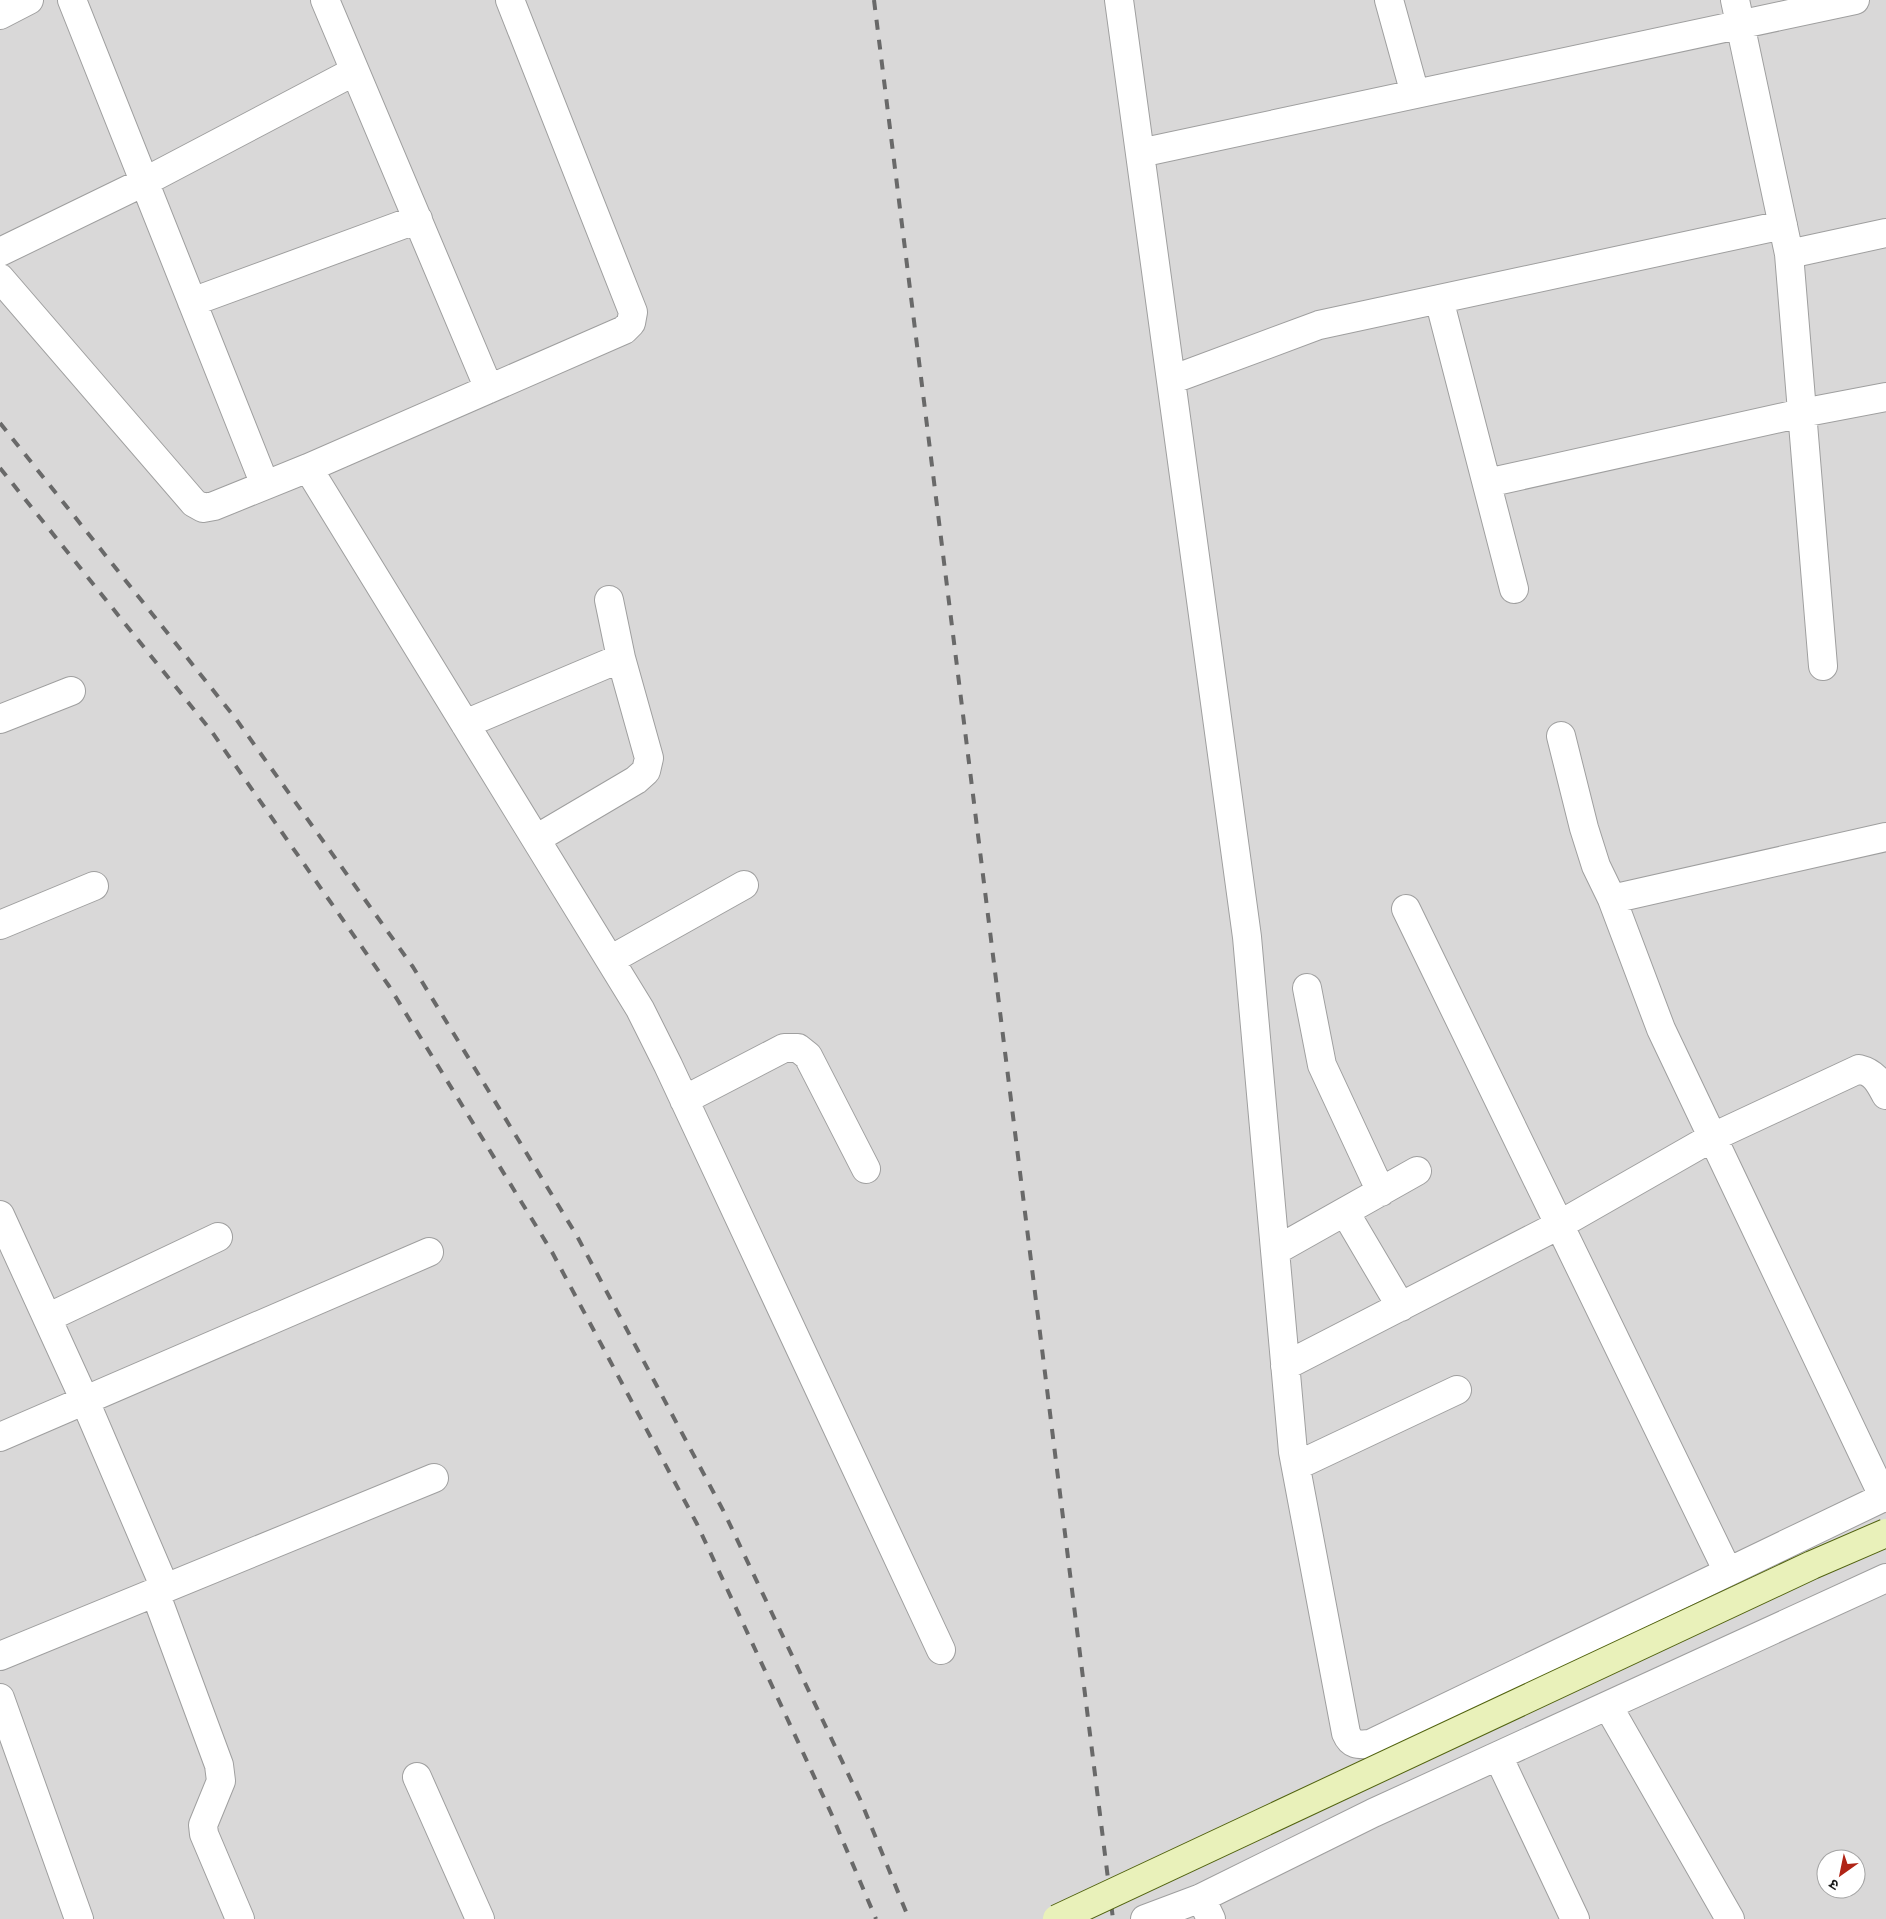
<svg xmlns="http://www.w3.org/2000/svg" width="1886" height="1919" viewBox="0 0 1886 1919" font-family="'Source Sans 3','Noto Sans Devanagari',sans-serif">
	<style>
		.residential { fill: #d9d8d8; fill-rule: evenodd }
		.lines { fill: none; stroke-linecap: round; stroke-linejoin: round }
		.street-casing { stroke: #9f9f9f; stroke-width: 30 }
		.street { stroke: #fff; stroke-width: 28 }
		.rail { stroke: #696969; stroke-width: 4; stroke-dasharray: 10 10; stroke-linecap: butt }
		.secondary-bridge-casing { stroke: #526310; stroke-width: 30; stroke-linecap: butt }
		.secondary-bridge { stroke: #e9f1ba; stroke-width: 28 }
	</style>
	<rect width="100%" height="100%" fill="#ebe9e1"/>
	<path class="residential" d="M 0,0 L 1886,0 L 1886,1919 L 0,1919 ZM 1826,1859 L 1856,1859 L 1856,1889 L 1826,1889 Z"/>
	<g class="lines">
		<defs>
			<path id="street" d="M 72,0 L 265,485
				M 325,0 L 489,389
				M 1119,0 L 1247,937 L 1293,1452 L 1346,1733 C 1351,1745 1358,1745 1370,1744 L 1886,1496
				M 1389,0 L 1415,94
				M 1735,0 L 1789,254 L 1823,666
				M 0,15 L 29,0
				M 1140,153 L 1855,0
				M 0,252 L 144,182 L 355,71
				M 1789,254 L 1886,233
				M 0,278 L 194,503 L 203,508 L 214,506 L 308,468 L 624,330 L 631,323 L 633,312 L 510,0
				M 1439,299 L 1514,589
				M 192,302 L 418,219
				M 1171,380 L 1319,325 L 1783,225
				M 308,468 L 640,1009 L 668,1065 L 941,1650
				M 1487,483 L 1802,413 L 1886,397
				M 0,719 L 71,691
				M 465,724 L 621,658
				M 1561,736 L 1584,828 L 1596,866 L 1612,899 L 1661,1029 L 1884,1498
				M 536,839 L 636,780 L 646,771 L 649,758 L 621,658 L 609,600
				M 1612,899 L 1886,837
				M 1406,909 L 1728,1572
				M 0,925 L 94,886
				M 610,960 L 744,885
				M 1307,988 L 1322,1065 L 1381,1192
				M 684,1100 L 784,1048 L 798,1048 L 808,1056 L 866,1169
				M 1345,1212 L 1401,1307
				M 0,1215 L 85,1401 L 165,1588
				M 1275,1251 L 1417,1171
				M 47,1318 L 218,1237
				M 1285,1366 L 1559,1225 L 1713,1137 L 1859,1069 C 1875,1073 1879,1082 1886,1095
				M 0,1437 L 429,1252
				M 1296,1466 L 1457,1390
				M 155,1592 L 219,1765 L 221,1781 L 203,1825 L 204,1834 L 240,1919
				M 0,1656 L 434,1478
				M 0,1698 L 79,1919
				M 1608,1706 L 1730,1919
				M 1498,1756 L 1575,1919
				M 417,1777 L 480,1919
				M 1201,1898 L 1211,1919
				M 1145,1919 L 1201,1898 L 1373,1813 L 1886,1578"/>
		</defs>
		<use href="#street" class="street-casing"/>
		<use href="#street" class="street"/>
		<path class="rail" d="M 874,0 L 1113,1919
			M 0,423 L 236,719 L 413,967 L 577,1236 L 724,1512 L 860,1799 L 909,1919
			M 0,468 L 212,732 L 389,986 L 552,1252 L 697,1524 L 831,1813 L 876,1919"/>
		<defs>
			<path id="secondary-bridge" d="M 1057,1919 L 1812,1565 L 1886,1533"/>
		</defs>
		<use href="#secondary-bridge" class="secondary-bridge-casing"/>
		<use href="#secondary-bridge" class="secondary-bridge"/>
	</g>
	<g transform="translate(1841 1874) rotate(213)"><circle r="24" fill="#ffffff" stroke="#a4a4a4"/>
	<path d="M0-4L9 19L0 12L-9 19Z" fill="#b02416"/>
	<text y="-8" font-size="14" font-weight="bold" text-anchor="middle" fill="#1b1b1b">उ</text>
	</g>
</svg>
